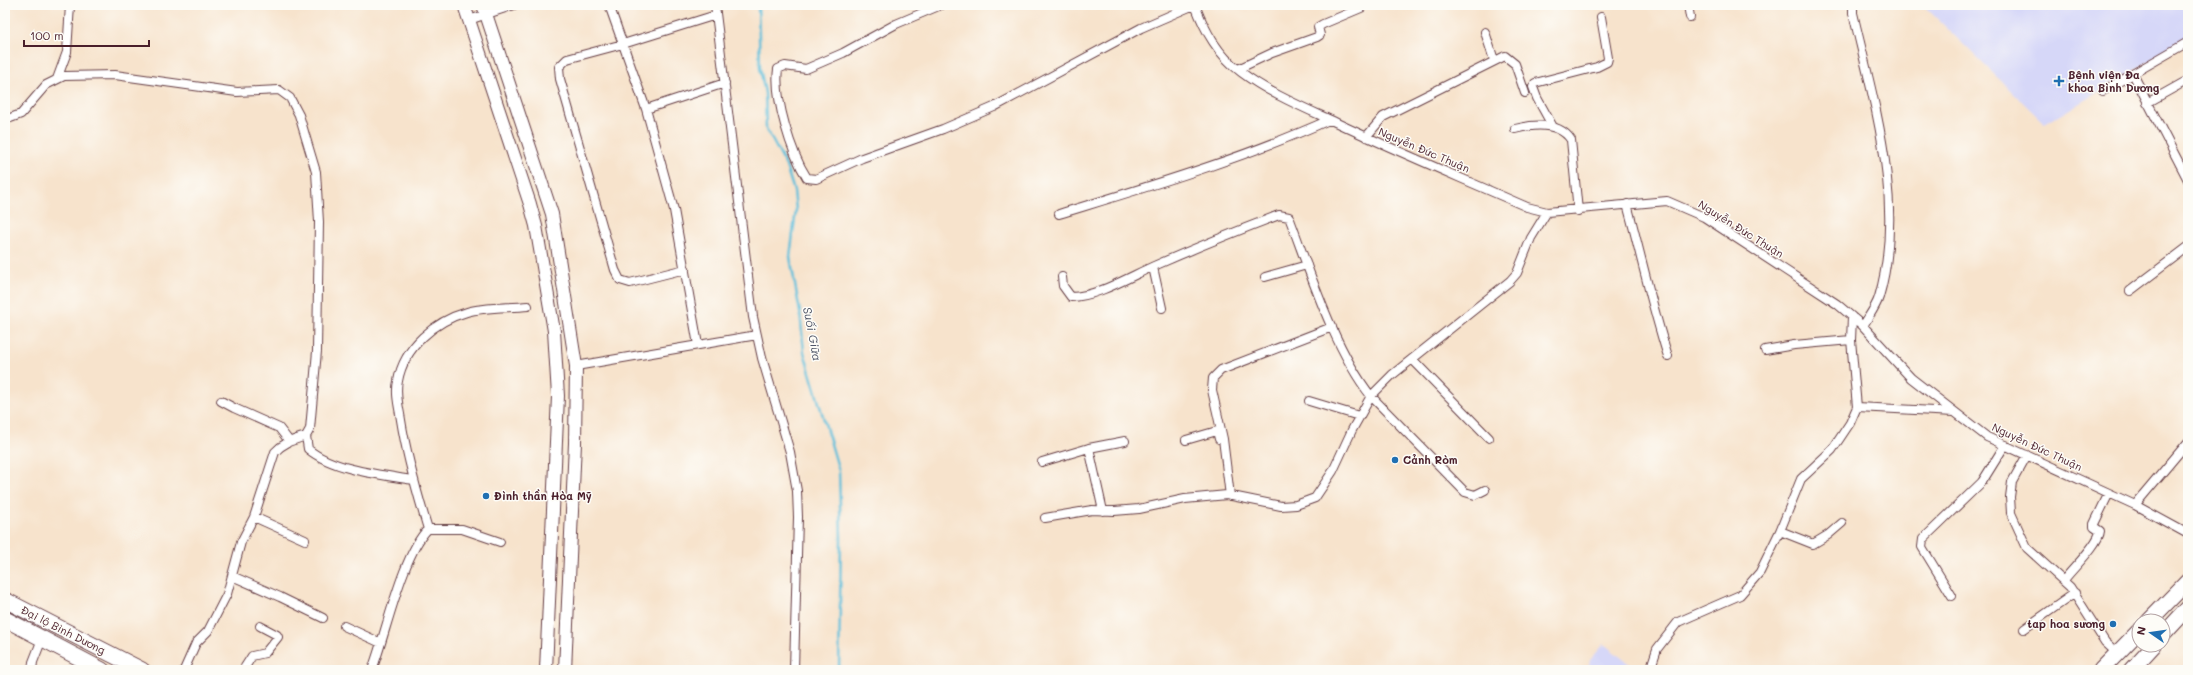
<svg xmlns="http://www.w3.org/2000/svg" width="2193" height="675" viewBox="0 0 2193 675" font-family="Mali,sans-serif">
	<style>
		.built { fill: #d6d7f8 }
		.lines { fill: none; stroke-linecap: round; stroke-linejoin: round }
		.stream { stroke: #5dbfdb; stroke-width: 2.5 }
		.street-casing { stroke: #643c43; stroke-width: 10 }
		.secondary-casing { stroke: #643c43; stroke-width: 14 }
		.highway-casing { stroke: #643c43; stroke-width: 17 }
		.street { stroke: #fff; stroke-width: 8 }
		.secondary { stroke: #fff; stroke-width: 12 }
		.highway { stroke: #fff; stroke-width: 15 }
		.poi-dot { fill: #1f6fb2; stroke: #fdfcf7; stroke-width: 1.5 }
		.labels { text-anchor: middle; stroke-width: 3; stroke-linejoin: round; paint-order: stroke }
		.poi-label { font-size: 11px; font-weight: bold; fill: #4a1f2b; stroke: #fdfcf7; text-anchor: start }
		.street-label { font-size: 11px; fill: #4a1f2b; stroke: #fdfcf7 }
		.water-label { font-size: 12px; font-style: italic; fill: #515769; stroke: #fdfcf7 }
	</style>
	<rect width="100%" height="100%" fill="#fdfcf7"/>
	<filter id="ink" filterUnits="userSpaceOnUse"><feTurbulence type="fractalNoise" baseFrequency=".025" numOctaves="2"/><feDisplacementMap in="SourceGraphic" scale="8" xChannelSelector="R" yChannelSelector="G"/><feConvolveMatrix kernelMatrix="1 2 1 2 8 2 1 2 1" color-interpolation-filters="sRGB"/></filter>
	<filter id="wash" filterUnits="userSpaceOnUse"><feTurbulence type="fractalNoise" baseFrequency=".012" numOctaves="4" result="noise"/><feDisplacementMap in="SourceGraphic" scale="16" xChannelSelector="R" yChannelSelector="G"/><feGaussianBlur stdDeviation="0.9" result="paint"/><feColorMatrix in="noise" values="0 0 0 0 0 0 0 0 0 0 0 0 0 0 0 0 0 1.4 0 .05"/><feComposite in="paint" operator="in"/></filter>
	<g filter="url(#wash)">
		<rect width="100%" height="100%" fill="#f7e3cc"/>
		<path class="built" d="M 1923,5 L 2188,5 L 2188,38 L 2045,124 Z
			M 1604,644 L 1637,670 L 1588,670 L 1590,660 Z"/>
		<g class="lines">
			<path class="stream" d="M 758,5 L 760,68 L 765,93 L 766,128 L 786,166 L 794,191 L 796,210 L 790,257 L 800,312 L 804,352 L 839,471 L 841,539 L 839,670"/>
		</g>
	</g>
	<g filter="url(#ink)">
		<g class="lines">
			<defs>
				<path id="street" d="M 609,5 L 646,109 L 674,210 L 698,345
					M 715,5 L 753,317 L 762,358 L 790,452 L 797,491 L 798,517 L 794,670
					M 941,5 L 896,24 L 843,53 L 806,69 L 785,66 L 778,69 C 774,98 791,153 807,178 L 816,179 L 862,158 L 943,129 L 994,107 L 1141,28 L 1194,5
					M 1195,5 C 1205,31 1218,55 1241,72 C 1270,94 1305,108 1337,123 C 1400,153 1464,179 1527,207 L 1547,212 L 1667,201 L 1704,217 L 1837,304 L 1863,326 L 1911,378 L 1987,437 L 2135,505 L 2188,534
					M 1688,5 L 1690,17
					M 1853,5 L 1853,13 C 1874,104 1906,204 1879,297 C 1876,307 1868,317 1863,326
					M 469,20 L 514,5
					M 1485,32 L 1494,60
					M 1238,69 L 1272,53 L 1317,37 L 1320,35 L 1318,27 L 1323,24 L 1361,8
					M 2133,74 L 2188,180
					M 57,79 L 67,52 L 70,5
					M 2103,91 L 2188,42
					M 2147,103 L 2188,80
					M 646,109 L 725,83
					M 5,120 L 21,114 L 46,85 L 64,76 L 115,75 L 237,92 L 279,90 L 290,98 L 299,115 L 316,172 L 319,222 L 317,351 L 310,429 L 306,436 C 294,440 284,442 275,452 L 254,517 L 241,542 L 227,594 L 208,631 L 196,643 L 184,670
					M 1553,127 L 1537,98 L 1533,87 L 1535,83 L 1597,67 L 1607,62 L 1608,58 L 1601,17
					M 1515,129 C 1535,124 1559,122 1571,140 L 1578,211
					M 1366,137 L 1383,117 L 1505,56 L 1515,64 L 1525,93
					M 1627,204 C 1641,255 1652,307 1668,356
					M 1059,214 C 1150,186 1242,159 1329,120
					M 1153,267 L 1162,308
					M 685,269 L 630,283 L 620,280 L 615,270 L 560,79 L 559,67 L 567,59 L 623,44 L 716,15
					M 1062,277 L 1063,286 L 1071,297 C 1096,297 1131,276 1154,266 C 1195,248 1237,231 1279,215 L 1289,217 C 1310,272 1334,349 1371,396 L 1465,492 L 1475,495 L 1485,490
					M 1265,277 L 1307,265
					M 2130,291 L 2188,247
					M 1852,317 L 1851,340 L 1857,407 L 1954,412
					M 1765,350 L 1794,345 L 1851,340
					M 1412,359 L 1489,438
					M 576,366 L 757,335
					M 221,401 L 234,408 L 279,428 L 289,441
					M 1309,401 L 1359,416
					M 306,436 L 308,449 C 333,470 381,475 413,480
					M 1186,440 L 1217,431 L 1219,439
					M 2027,455 L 2012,482 L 2010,497 L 2011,513 L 2027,548 L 2070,587 L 2105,642 L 2118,654
					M 1042,462 L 1089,448
					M 1230,496 L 1223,439 L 1212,390 L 1213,378 L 1221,370 L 1332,327
					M 2135,505 L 2188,442
					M 1103,511 L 1089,448 L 1125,441
					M 254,517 L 305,540
					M 1045,518 L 1092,510 L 1114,511 L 1139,509 L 1185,499 L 1227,495 L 1281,506 L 1296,505 L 1315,498 L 1333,471 L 1352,430 L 1371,396 L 1392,375 L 1510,281 L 1517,273 L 1531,238 L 1547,212
					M 428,529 C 417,493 407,458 401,420 C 399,407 395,394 398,381 C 404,347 435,321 467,312 C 484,307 510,308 528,306
					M 1780,531 L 1813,544 L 1828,535 L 1842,523
					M 232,576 L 280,597 L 323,618
					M 2064,580 C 2072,569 2099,544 2100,531 L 2094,527 L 2094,524 L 2109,493
					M 1952,596 L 1922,547 L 1923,539 L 1982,482 L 2005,445
					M 344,626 L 381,643
					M 2024,629 L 2075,593
					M 32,670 L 33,662 L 42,639
					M 243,670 L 252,656 L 265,653 L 278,637 L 277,635 L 260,626
					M 372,670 C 386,634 402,555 428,529 L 462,529 L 500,542
					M 1650,670 L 1657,649 L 1678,622 L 1740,595 L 1760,572 L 1780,531 L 1801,479 L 1832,450 L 1850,423 L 1857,407"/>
				<path id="secondary" d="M 464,5 L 530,204 L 536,226 L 554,331 L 558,396 L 546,670
					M 483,5 L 552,214 L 576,366 L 575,443 L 565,670"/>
				<path id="highway" d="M 5,600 L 142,670
					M 5,619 L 102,670
					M 2149,621 L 2188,581
					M 2163,635 L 2188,608
					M 2101,670 L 2139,631
					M 2131,670 L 2154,645"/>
			</defs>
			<use href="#street" class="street-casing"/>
			<use href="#secondary" class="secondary-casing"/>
			<use href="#highway" class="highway-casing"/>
			<use href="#street" class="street"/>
			<use href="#secondary" class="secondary"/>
			<use href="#highway" class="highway"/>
		</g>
	</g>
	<g class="poi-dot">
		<path d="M2057 75h4v4h4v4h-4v4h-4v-4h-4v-4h4z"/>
		<circle cx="1395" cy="460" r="4"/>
		<circle cx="486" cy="496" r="4"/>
		<circle cx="2113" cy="624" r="4"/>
	</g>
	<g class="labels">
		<g class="poi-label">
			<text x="2068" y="79">Bệnh viện Đa<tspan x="2068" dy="13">khoa Bình Dương</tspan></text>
			<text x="1403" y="464">Cảnh Ròm</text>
			<text x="494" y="500">Đình thần Hòa Mỹ</text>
			<text x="2105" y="628" text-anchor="end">tap hoa sương</text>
		</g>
		<g class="street-label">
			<text transform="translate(1424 150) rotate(23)" y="4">Nguyễn Đức Thuận</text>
			<text transform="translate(1741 229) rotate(32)" y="4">Nguyễn Đức Thuận</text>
			<text transform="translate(2037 447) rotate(25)" y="4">Nguyễn Đức Thuận</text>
			<text transform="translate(63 630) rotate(27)" y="4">Đại lộ Bình Dương</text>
		</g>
		<g class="water-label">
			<text transform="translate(812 334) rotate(79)" y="4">Suối Giữa</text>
		</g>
	</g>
	<rect width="2193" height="675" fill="none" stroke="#fdfcf7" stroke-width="20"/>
	<g transform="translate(2151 633) rotate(283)"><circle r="19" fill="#fdfcf7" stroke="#b5a4a5"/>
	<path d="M0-3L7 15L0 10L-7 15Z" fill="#1f6fb2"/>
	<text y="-6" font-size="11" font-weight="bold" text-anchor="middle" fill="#4a1f2b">N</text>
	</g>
	<path d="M24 40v6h125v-6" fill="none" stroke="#4a1f2b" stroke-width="2"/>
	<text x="30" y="40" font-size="12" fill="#4a1f2b" stroke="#fdfcf7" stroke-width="3" paint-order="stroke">100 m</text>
</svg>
